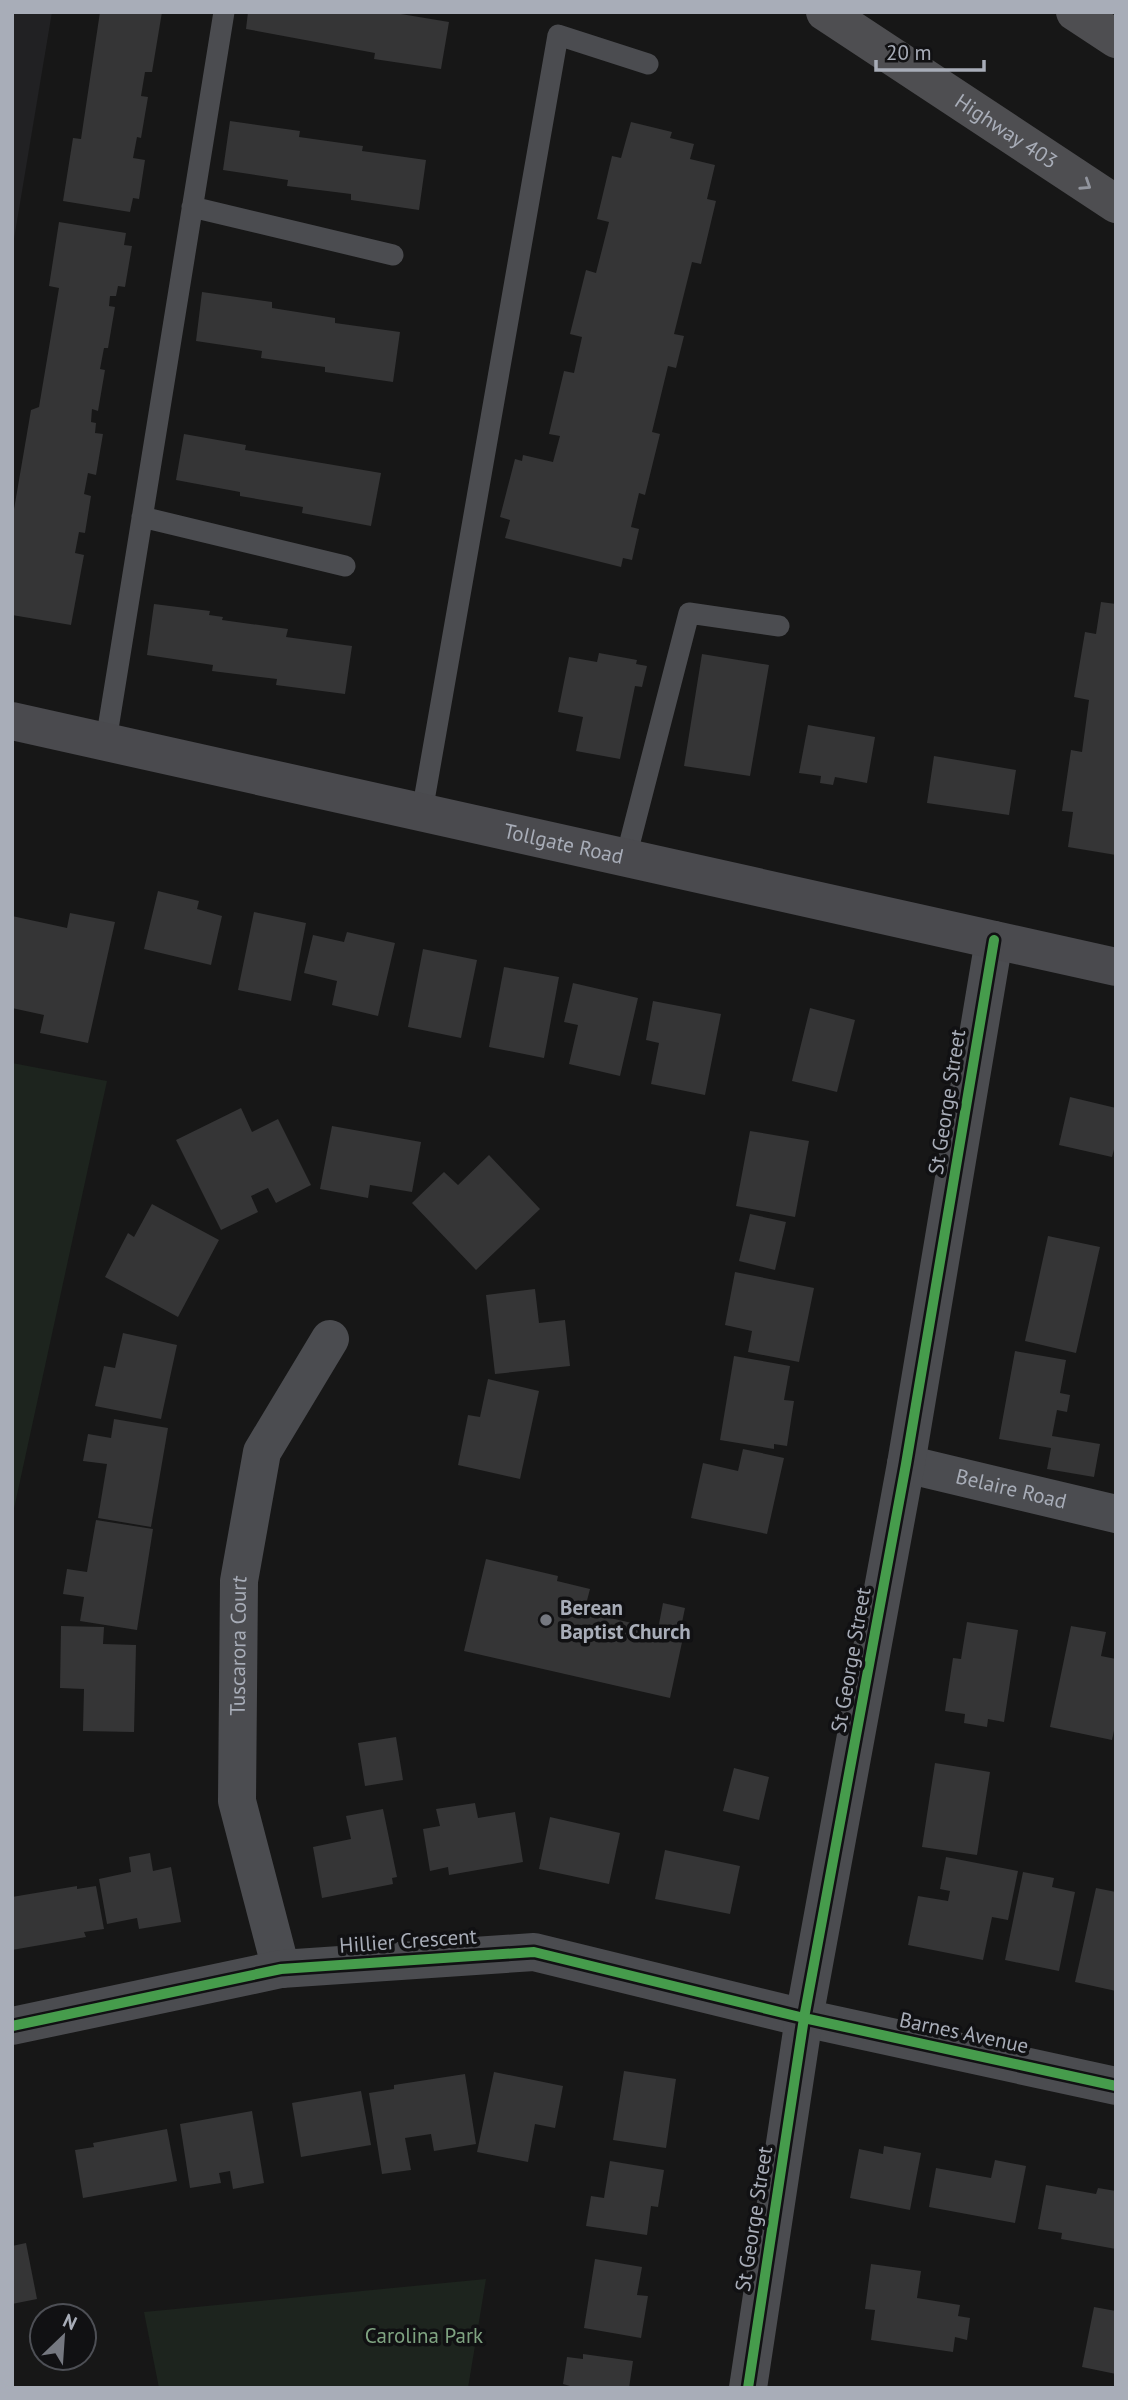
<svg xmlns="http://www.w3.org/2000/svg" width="1128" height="2400" viewBox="0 0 1128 2400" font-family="'PT Sans',sans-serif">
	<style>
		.built { fill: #212123 }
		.green { fill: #1d241e }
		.building { fill: #353536 }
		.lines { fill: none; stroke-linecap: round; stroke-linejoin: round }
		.lane { stroke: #4b4c50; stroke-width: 21 }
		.street { stroke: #4b4c50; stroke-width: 38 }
		.secondary { stroke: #4a4a4e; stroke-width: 38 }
		.highway { stroke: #4e4e51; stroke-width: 38 }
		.cycleway-casing { stroke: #111113; stroke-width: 15 }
		.cycleway { stroke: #469c4c; stroke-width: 10 }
		.oneway { stroke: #92959e }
		.poi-dot { fill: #757880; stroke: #111113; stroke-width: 2.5 }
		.labels { text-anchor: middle; stroke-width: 7; stroke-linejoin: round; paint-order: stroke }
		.street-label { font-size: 21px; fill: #a8adb8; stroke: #111113 }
		.poi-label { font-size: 21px; font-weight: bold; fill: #a8adb8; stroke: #111113; text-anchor: start }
		.park-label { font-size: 21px; fill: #7fa381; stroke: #111113 }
	</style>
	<rect width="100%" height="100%" fill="#171717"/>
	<path class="built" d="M 12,12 L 52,12 L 12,251 Z"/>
	<path class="green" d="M 12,1063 L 107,1081 L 12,1518 Z
		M 486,2279 L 468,2388 L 159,2388 L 144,2312 Z"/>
	<path class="building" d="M 100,12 L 162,12 L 152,72 L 145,72 L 141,96 L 148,97 L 141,138 L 137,137 L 133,158 L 145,160 L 139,199 L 133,198 L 130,212 L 63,201 L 73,138 L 81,139 Z
		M 248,12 L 389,12 L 449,22 L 441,69 L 374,59 L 375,53 L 246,29 Z
		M 230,121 L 300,131 L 299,137 L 363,146 L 362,151 L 426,160 L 419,210 L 351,200 L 351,194 L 287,186 L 288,180 L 223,170 Z
		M 631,122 L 672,132 L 670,138 L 694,144 L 690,159 L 715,165 L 707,199 L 716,201 L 701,264 L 692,262 L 674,334 L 684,336 L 676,368 L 668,366 L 652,432 L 660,434 L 645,495 L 639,493 L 631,527 L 639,529 L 632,560 L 623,558 L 621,567 L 505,538 L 510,520 L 500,517 L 515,459 L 522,461 L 523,455 L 553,462 L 560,436 L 549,434 L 564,371 L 574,373 L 582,337 L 570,334 L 586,270 L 596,273 L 609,222 L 597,219 L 612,156 L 621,158 Z
		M 59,222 L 126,233 L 124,245 L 132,246 L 125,287 L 118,286 L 116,296 L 110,296 L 109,306 L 115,307 L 108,348 L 104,348 L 100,369 L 105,370 L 98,411 L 92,409 L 91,422 L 96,423 L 95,433 L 103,434 L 96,475 L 88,473 L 84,494 L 91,496 L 85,533 L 79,532 L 75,553 L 84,555 L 71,625 L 12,615 L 12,521 L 31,410 L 39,407 L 59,288 L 49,286 Z
		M 202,292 L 272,302 L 272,308 L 335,318 L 335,323 L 400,332 L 393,382 L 325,372 L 325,367 L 261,358 L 262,351 L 196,341 Z
		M 184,434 L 246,445 L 245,450 L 381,473 L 371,526 L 302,513 L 303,507 L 240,496 L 240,492 L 176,480 Z
		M 1101,602 L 1116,604 L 1116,855 L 1068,847 L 1073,812 L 1062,811 L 1071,750 L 1082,752 L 1089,700 L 1074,697 L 1085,632 L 1096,634 Z
		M 154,604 L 210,611 L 209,615 L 223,617 L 222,620 L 288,629 L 286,637 L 352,646 L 345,694 L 276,685 L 277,679 L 212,671 L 213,665 L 147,655 Z
		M 599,653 L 637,660 L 636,664 L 647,666 L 642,687 L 635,686 L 620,759 L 576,751 L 583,717 L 558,712 L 569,657 L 597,662 Z
		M 702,654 L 769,665 L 750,776 L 684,766 Z
		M 808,725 L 875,737 L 867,783 L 835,777 L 833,785 L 820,783 L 821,776 L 799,773 Z
		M 934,756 L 1016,770 L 1009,815 L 927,803 Z
		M 158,891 L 199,901 L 197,909 L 222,916 L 211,965 L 144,949 Z
		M 254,912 L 306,923 L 291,1001 L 238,990 Z
		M 70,913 L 115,922 L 88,1043 L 40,1033 L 44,1015 L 12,1008 L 12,916 L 67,928 Z
		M 347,932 L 395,943 L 378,1016 L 332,1005 L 337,981 L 304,973 L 313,935 L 344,942 Z
		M 423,949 L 477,960 L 461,1038 L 408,1027 Z
		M 504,967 L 559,977 L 544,1058 L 489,1047 Z
		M 573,983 L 638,998 L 620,1076 L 569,1064 L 578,1025 L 564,1022 Z
		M 653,1001 L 721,1014 L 705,1095 L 651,1084 L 659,1043 L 646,1040 Z
		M 810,1008 L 855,1020 L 837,1092 L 792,1081 Z
		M 1070,1097 L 1116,1108 L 1116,1142 L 1112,1157 L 1059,1145 Z
		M 241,1108 L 252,1132 L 278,1119 L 311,1185 L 276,1203 L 268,1188 L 251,1196 L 258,1212 L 221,1230 L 176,1140 Z
		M 332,1126 L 421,1142 L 412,1192 L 370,1185 L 368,1198 L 320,1189 Z
		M 750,1131 L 809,1141 L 795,1217 L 736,1206 Z
		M 489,1155 L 540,1209 L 476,1270 L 412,1203 L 444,1172 L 458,1185 Z
		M 152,1204 L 219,1240 L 178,1317 L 105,1277 L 128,1233 L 134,1237 Z
		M 750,1214 L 786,1222 L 775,1270 L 739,1261 Z
		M 1048,1236 L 1100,1247 L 1076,1353 L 1025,1341 Z
		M 735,1272 L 814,1288 L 799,1362 L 748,1352 L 752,1331 L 725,1325 Z
		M 535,1289 L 539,1323 L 565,1320 L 570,1366 L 495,1374 L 486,1295 Z
		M 123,1333 L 177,1345 L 161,1419 L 95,1406 L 104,1366 L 115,1368 Z
		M 1015,1351 L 1066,1360 L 1060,1393 L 1070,1395 L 1067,1412 L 1057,1410 L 1052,1436 L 1100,1444 L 1094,1477 L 1047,1469 L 1051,1448 L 999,1439 Z
		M 734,1356 L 790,1366 L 784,1400 L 794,1401 L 787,1446 L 774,1444 L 774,1449 L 720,1440 Z
		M 488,1379 L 539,1391 L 520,1479 L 458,1465 L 468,1415 L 480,1417 Z
		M 114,1419 L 168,1428 L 151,1527 L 98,1518 L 107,1464 L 83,1461 L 88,1434 L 111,1438 Z
		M 743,1449 L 784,1458 L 767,1534 L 691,1518 L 703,1463 L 738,1471 Z
		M 96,1520 L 153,1529 L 137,1630 L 80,1621 L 84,1597 L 63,1594 L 67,1569 L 87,1572 Z
		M 486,1559 L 558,1576 L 557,1581 L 590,1589 L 584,1612 L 658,1629 L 663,1603 L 685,1608 L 680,1632 L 684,1633 L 670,1698 L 464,1651 Z
		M 967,1622 L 1018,1630 L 1004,1722 L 988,1719 L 987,1727 L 964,1723 L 965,1714 L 945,1711 L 953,1658 L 961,1659 Z
		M 61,1626 L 104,1627 L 103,1644 L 136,1645 L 134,1732 L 83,1731 L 84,1689 L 60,1688 Z
		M 1071,1626 L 1106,1632 L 1101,1656 L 1116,1659 L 1116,1721 L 1112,1740 L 1050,1727 Z
		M 396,1737 L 403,1780 L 365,1786 L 358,1743 Z
		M 935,1763 L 990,1772 L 977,1855 L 922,1847 Z
		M 734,1768 L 769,1777 L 759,1820 L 723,1811 Z
		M 475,1803 L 478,1818 L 515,1812 L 523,1862 L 449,1875 L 448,1867 L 430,1871 L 423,1829 L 440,1826 L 436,1809 Z
		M 383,1809 L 397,1877 L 392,1878 L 393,1884 L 322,1898 L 313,1847 L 351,1839 L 346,1816 Z
		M 550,1817 L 620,1833 L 609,1884 L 539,1869 Z
		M 665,1850 L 740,1866 L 730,1914 L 655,1899 Z
		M 150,1853 L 153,1871 L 171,1867 L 181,1922 L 139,1929 L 137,1918 L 107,1924 L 99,1879 L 131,1872 L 129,1857 Z
		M 946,1857 L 1018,1871 L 1008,1920 L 992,1917 L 983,1960 L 908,1945 L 918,1896 L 948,1901 L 950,1891 L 940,1889 Z
		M 1023,1872 L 1054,1878 L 1052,1887 L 1075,1892 L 1059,1971 L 1005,1960 Z
		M 77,1886 L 77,1889 L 96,1886 L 104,1929 L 84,1932 L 86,1937 L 12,1950 L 12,1897 Z
		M 1096,1888 L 1116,1892 L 1116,1991 L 1075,1982 Z
		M 624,2071 L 676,2079 L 666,2148 L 613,2140 Z
		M 494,2072 L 563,2086 L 555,2128 L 535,2124 L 528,2162 L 477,2152 Z
		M 465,2074 L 476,2144 L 434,2151 L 431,2134 L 405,2138 L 411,2170 L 382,2174 L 369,2093 L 394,2089 L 394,2085 Z
		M 361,2091 L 371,2145 L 301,2157 L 292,2103 Z
		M 252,2111 L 264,2183 L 233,2189 L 230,2171 L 219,2173 L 221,2183 L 190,2188 L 180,2124 Z
		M 167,2129 L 177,2181 L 83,2198 L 75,2150 L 94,2147 L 93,2143 Z
		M 884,2146 L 921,2153 L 910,2210 L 850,2198 L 859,2149 L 883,2154 Z
		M 995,2160 L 1026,2166 L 1015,2223 L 929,2207 L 936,2168 L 991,2178 Z
		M 610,2161 L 664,2170 L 658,2207 L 651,2206 L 647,2235 L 586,2226 L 591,2196 L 604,2198 Z
		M 1046,2185 L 1096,2194 L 1098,2188 L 1116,2191 L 1116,2249 L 1061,2239 L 1062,2233 L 1038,2229 Z
		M 26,2243 L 37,2299 L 12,2304 L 12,2246 Z
		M 595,2259 L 642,2267 L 637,2295 L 648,2296 L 641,2338 L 584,2328 Z
		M 871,2264 L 921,2271 L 917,2298 L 960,2305 L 958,2316 L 970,2318 L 967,2340 L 955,2337 L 953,2352 L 871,2340 L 875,2310 L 865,2309 Z
		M 1094,2307 L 1116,2311 L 1116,2374 L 1082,2367 Z
		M 583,2354 L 633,2361 L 629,2388 L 577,2388 L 563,2384 L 567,2357 L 583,2359 Z"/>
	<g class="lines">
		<path class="lane" d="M 192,207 L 393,255
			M 142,517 L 345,566
			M 106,741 L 224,12
			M 422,812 L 558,35 L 648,64
			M 626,857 L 689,613 L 779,626"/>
		<g class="street">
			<path id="s1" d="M 906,1464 L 1116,1514"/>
			<path id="s2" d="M 281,1969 L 237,1801 L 239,1581 L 262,1452 L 330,1339"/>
			<path d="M 12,2026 L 281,1969 L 534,1952 L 804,2018 L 1116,2086"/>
			<path d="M 748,2388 L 804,2018 L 906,1464 L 994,940"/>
		</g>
		<path class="secondary" id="s3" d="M 12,721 L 1116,967"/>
		<g class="highway">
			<path id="s4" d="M 825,12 L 1116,204"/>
			<path d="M 1075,12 L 1116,39"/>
		</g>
		<defs>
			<path id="cycleway" d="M 12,2026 L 281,1969 L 534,1952 L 804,2018 L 1116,2086
				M 748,2388 L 804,2018 L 906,1464 L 994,940"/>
		</defs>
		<use href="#cycleway" class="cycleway-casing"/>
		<use href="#cycleway" class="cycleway"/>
	</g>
	<defs><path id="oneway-chevron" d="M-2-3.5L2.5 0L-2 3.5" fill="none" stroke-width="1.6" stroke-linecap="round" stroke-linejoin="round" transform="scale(1.75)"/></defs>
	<use class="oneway" href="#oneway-chevron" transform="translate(1086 185) rotate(33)"/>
	<circle class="poi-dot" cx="546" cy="1620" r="7"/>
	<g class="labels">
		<g class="street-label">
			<text dy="7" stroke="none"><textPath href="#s4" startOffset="217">Highway 403</textPath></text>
			<text dy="7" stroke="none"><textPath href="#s3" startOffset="565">Tollgate Road</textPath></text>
			<text transform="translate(947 1102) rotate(-81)" y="7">St George Street</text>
			<text dy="7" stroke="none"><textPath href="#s1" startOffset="108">Belaire Road</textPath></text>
			<text dy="7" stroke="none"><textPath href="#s2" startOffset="329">Tuscarora Court</textPath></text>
			<text transform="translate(851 1660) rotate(-80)" y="7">St George Street</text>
			<text transform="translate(408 1941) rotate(-4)" y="7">Hillier Crescent</text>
			<text transform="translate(964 2033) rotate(12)" y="7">Barnes Avenue</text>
			<text transform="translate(754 2219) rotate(-81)" y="7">St George Street</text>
		</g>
		<g class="poi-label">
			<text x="560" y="1615">Berean<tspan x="560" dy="24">Baptist Church</tspan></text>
		</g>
		<g class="park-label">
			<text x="424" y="2343">Carolina Park</text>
		</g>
	</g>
	<rect width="1128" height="2400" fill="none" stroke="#a8adb8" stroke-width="28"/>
	<g transform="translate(63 2337) rotate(25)"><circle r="33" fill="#111113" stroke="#4d4f55" stroke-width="2"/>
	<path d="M0-5L12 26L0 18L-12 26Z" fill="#757880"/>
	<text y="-10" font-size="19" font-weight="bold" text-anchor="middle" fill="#a8adb8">N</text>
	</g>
	<path d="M876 60v10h108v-10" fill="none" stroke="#a8adb8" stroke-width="3.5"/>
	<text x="886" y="60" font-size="21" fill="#a8adb8" stroke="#111113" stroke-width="5" paint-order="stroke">20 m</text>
</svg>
